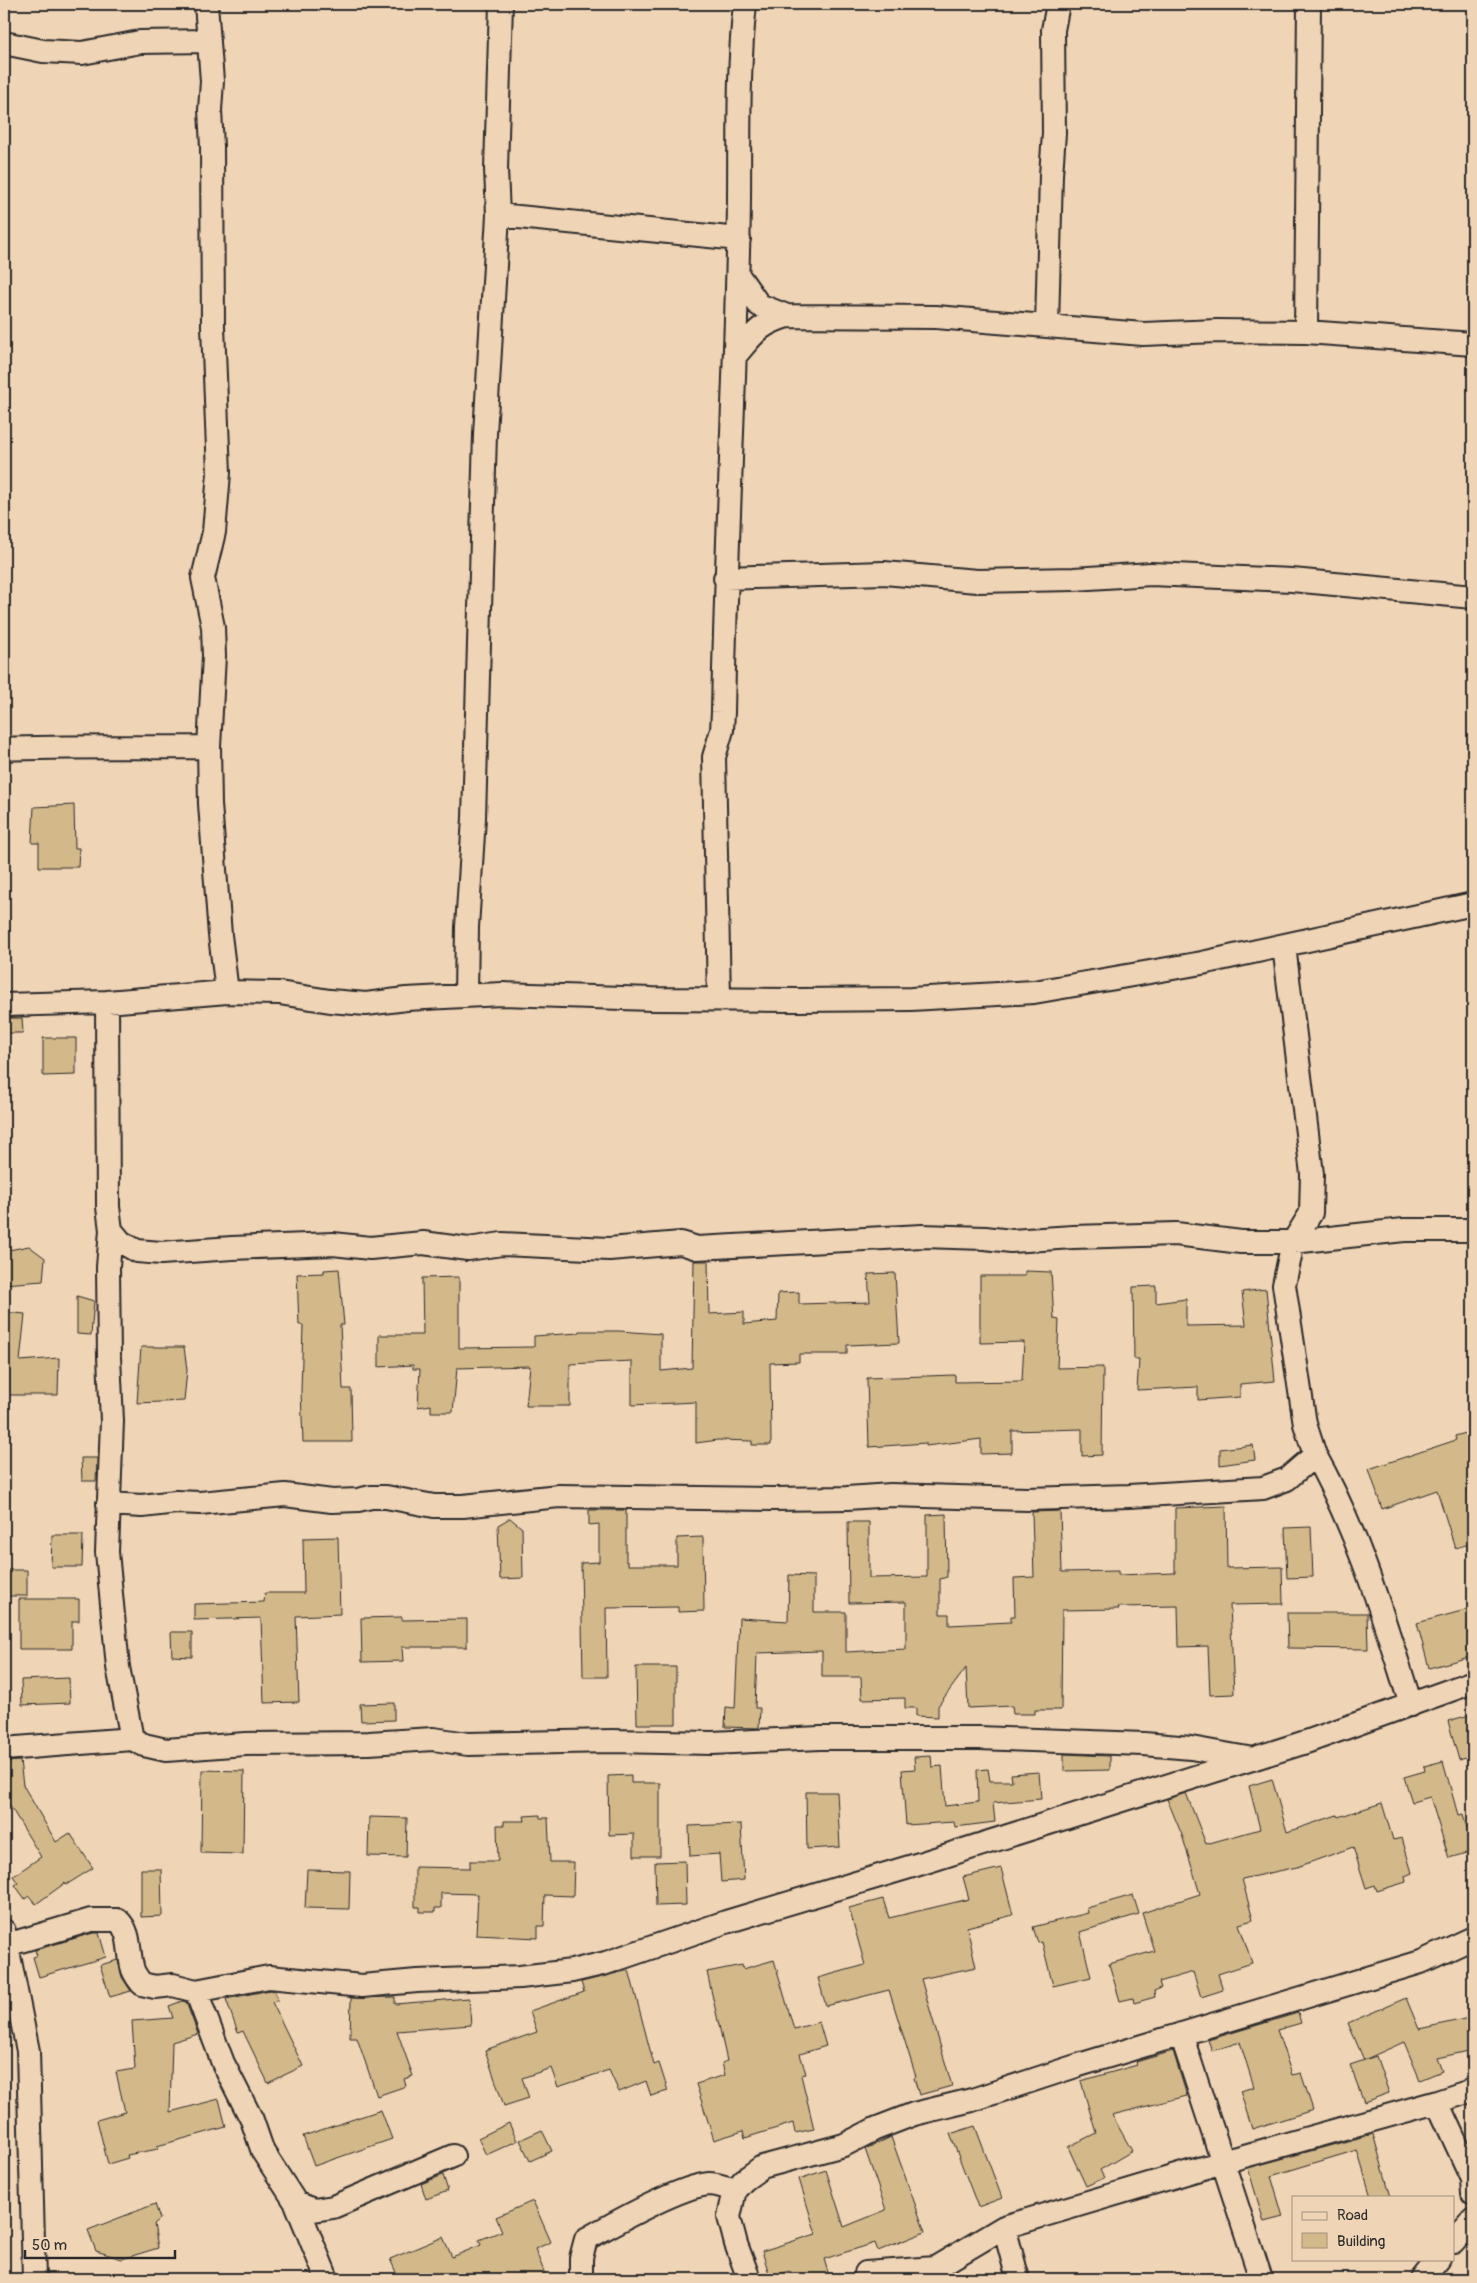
<svg xmlns="http://www.w3.org/2000/svg" width="1477" height="2283" viewBox="0 0 1477 2283" font-family="Pangolin,sans-serif">
	<style>
		.building { fill: #d3b889; stroke: #2b2b2b }
		.lines { fill: none; stroke-linecap: round; stroke-linejoin: round }
		.minor-casing { stroke: #2b2b2b; stroke-width: 26 }
		.minor { stroke: #f0d4b6; stroke-width: 22 }
	</style>
	<rect width="100%" height="100%" fill="#f0d4b6"/>
	<filter id="ink" filterUnits="userSpaceOnUse"><feTurbulence type="fractalNoise" baseFrequency=".02" numOctaves="2"/><feDisplacementMap in="SourceGraphic" scale="10" xChannelSelector="R" yChannelSelector="G"/><feConvolveMatrix kernelMatrix="1 2 1 2 8 2 1 2 1" color-interpolation-filters="sRGB"/></filter>
	<g filter="url(#ink)">
		<path class="building" d="M 74,805 L 75,848 L 79,848 L 78,867 L 39,867 L 39,843 L 32,843 L 34,807 Z
			M 4,1018 L 22,1018 L 23,1033 L 4,1033 Z
			M 43,1038 L 76,1038 L 76,1075 L 43,1076 Z
			M 29,1246 L 45,1258 L 43,1281 L 4,1284 L 4,1251 Z
			M 694,1261 L 708,1261 L 709,1314 L 744,1312 L 744,1324 L 777,1321 L 778,1293 L 799,1292 L 799,1304 L 870,1302 L 868,1274 L 895,1273 L 899,1343 L 847,1345 L 847,1354 L 799,1354 L 799,1362 L 770,1363 L 771,1445 L 752,1445 L 752,1441 L 718,1440 L 696,1443 L 696,1402 L 632,1405 L 632,1361 L 570,1364 L 570,1406 L 526,1406 L 530,1366 L 457,1368 L 453,1412 L 431,1412 L 431,1405 L 418,1407 L 420,1369 L 413,1369 L 413,1365 L 379,1367 L 379,1335 L 423,1335 L 422,1278 L 459,1277 L 459,1348 L 534,1347 L 534,1336 L 579,1333 L 579,1331 L 619,1331 L 661,1334 L 661,1371 L 692,1368 Z
			M 339,1269 L 344,1325 L 340,1325 L 343,1389 L 351,1389 L 352,1442 L 303,1442 L 301,1391 L 303,1325 L 299,1325 L 297,1274 L 324,1273 L 324,1270 Z
			M 1025,1271 L 1051,1272 L 1054,1319 L 1059,1320 L 1057,1368 L 1103,1367 L 1102,1455 L 1082,1456 L 1082,1429 L 1012,1431 L 1012,1453 L 981,1454 L 981,1439 L 926,1446 L 926,1443 L 869,1447 L 867,1378 L 955,1375 L 955,1382 L 1022,1381 L 1024,1342 L 980,1343 L 980,1276 L 1025,1276 Z
			M 1156,1286 L 1156,1303 L 1186,1299 L 1186,1326 L 1246,1325 L 1242,1292 L 1266,1289 L 1275,1381 L 1240,1384 L 1240,1397 L 1198,1400 L 1198,1387 L 1137,1390 L 1139,1359 L 1134,1359 L 1133,1287 Z
			M 77,1296 L 94,1301 L 91,1335 L 77,1334 Z
			M 4,1312 L 25,1314 L 20,1361 L 59,1358 L 58,1395 L 4,1395 Z
			M 141,1347 L 184,1347 L 187,1370 L 184,1401 L 137,1403 Z
			M 1473,1431 L 1473,1485 L 1467,1487 L 1473,1507 L 1473,1543 L 1455,1548 L 1437,1490 L 1382,1509 L 1369,1469 L 1456,1440 L 1455,1436 Z
			M 1253,1445 L 1255,1460 L 1220,1465 L 1220,1449 Z
			M 81,1458 L 97,1458 L 96,1481 L 82,1481 Z
			M 1226,1506 L 1227,1568 L 1282,1567 L 1283,1604 L 1230,1605 L 1234,1694 L 1210,1695 L 1208,1646 L 1179,1647 L 1178,1606 L 1118,1607 L 1119,1609 L 1062,1610 L 1061,1710 L 1035,1710 L 1035,1714 L 1013,1714 L 1012,1706 L 968,1708 L 966,1668 L 938,1706 L 938,1717 L 916,1716 L 916,1708 L 905,1708 L 905,1698 L 862,1699 L 861,1677 L 822,1677 L 822,1651 L 757,1653 L 755,1708 L 760,1708 L 759,1728 L 725,1727 L 726,1707 L 735,1708 L 739,1618 L 788,1621 L 789,1575 L 814,1576 L 814,1612 L 846,1612 L 846,1652 L 906,1649 L 906,1602 L 849,1603 L 848,1522 L 869,1522 L 869,1578 L 927,1577 L 927,1515 L 946,1514 L 947,1577 L 940,1579 L 940,1614 L 949,1614 L 949,1625 L 1011,1622 L 1011,1616 L 1015,1616 L 1014,1578 L 1034,1577 L 1032,1512 L 1060,1511 L 1062,1572 L 1118,1571 L 1118,1575 L 1175,1573 L 1175,1508 Z
			M 589,1510 L 626,1510 L 626,1562 L 628,1562 L 628,1565 L 677,1565 L 677,1538 L 703,1537 L 704,1611 L 678,1612 L 678,1607 L 606,1608 L 607,1677 L 583,1677 L 581,1563 L 599,1562 L 599,1524 L 589,1525 Z
			M 510,1518 L 522,1528 L 523,1578 L 500,1579 L 498,1525 Z
			M 1311,1527 L 1313,1577 L 1287,1578 L 1285,1528 Z
			M 52,1535 L 83,1535 L 82,1567 L 51,1567 Z
			M 338,1537 L 340,1614 L 296,1616 L 299,1702 L 264,1703 L 261,1618 L 194,1620 L 194,1604 L 264,1602 L 265,1593 L 304,1593 L 303,1538 Z
			M 4,1570 L 27,1570 L 27,1596 L 4,1596 Z
			M 19,1599 L 79,1599 L 79,1621 L 72,1621 L 72,1649 L 19,1649 Z
			M 1473,1608 L 1473,1656 L 1429,1668 L 1417,1623 Z
			M 1287,1613 L 1367,1613 L 1368,1649 L 1288,1648 Z
			M 402,1617 L 402,1620 L 467,1619 L 467,1647 L 402,1647 L 403,1661 L 362,1662 L 361,1618 Z
			M 171,1632 L 192,1632 L 192,1657 L 172,1656 Z
			M 636,1667 L 676,1667 L 676,1724 L 637,1724 Z
			M 69,1678 L 70,1703 L 22,1705 L 21,1680 Z
			M 394,1703 L 394,1720 L 361,1721 L 360,1704 Z
			M 1473,1714 L 1473,1756 L 1459,1760 L 1448,1721 Z
			M 1064,1754 L 1110,1756 L 1110,1770 L 1064,1771 Z
			M 931,1756 L 932,1767 L 942,1766 L 945,1806 L 978,1802 L 977,1770 L 988,1769 L 990,1781 L 1012,1781 L 1011,1774 L 1039,1772 L 1041,1799 L 993,1803 L 995,1822 L 955,1827 L 954,1822 L 906,1825 L 902,1770 L 915,1769 L 914,1757 Z
			M 20,1761 L 23,1785 L 56,1842 L 70,1833 L 93,1868 L 66,1885 L 65,1883 L 36,1904 L 29,1896 L 25,1899 L 15,1885 L 18,1883 L 13,1876 L 41,1857 L 4,1796 L 4,1762 Z
			M 1443,1761 L 1458,1815 L 1463,1814 L 1473,1849 L 1473,1851 L 1449,1858 L 1430,1797 L 1412,1802 L 1404,1777 L 1425,1771 L 1424,1766 Z
			M 202,1770 L 244,1771 L 243,1854 L 201,1853 Z
			M 631,1775 L 631,1783 L 660,1783 L 660,1856 L 634,1856 L 634,1834 L 609,1835 L 608,1776 Z
			M 1272,1779 L 1287,1832 L 1337,1815 L 1338,1817 L 1382,1803 L 1393,1840 L 1402,1838 L 1412,1873 L 1405,1876 L 1406,1882 L 1377,1891 L 1375,1885 L 1366,1888 L 1353,1847 L 1297,1867 L 1242,1879 L 1253,1920 L 1239,1924 L 1252,1963 L 1218,1974 L 1223,1990 L 1201,1997 L 1193,1972 L 1159,1982 L 1161,1988 L 1154,1991 L 1155,1997 L 1134,2003 L 1133,1998 L 1120,2001 L 1109,1964 L 1154,1951 L 1142,1913 L 1200,1894 L 1182,1835 L 1167,1799 L 1186,1793 L 1206,1844 L 1260,1829 L 1249,1786 Z
			M 806,1792 L 837,1792 L 840,1847 L 807,1849 Z
			M 540,1815 L 540,1818 L 548,1818 L 550,1862 L 574,1862 L 573,1896 L 545,1895 L 544,1926 L 538,1926 L 538,1938 L 476,1935 L 478,1894 L 441,1893 L 441,1908 L 435,1908 L 435,1912 L 420,1912 L 420,1907 L 415,1907 L 415,1867 L 470,1868 L 470,1861 L 498,1861 L 497,1825 L 504,1825 L 504,1821 L 525,1821 L 524,1816 Z
			M 369,1817 L 407,1818 L 406,1857 L 368,1856 Z
			M 741,1824 L 744,1880 L 721,1882 L 719,1854 L 690,1856 L 689,1826 Z
			M 685,1861 L 686,1905 L 656,1906 L 655,1862 Z
			M 1001,1868 L 1013,1915 L 967,1927 L 976,1967 L 921,1979 L 952,2086 L 919,2095 L 914,2078 L 916,2077 L 889,1990 L 826,2006 L 818,1978 L 865,1965 L 849,1908 L 883,1899 L 889,1918 L 969,1899 L 963,1877 Z
			M 141,1869 L 161,1869 L 162,1916 L 141,1917 Z
			M 307,1870 L 350,1871 L 349,1909 L 305,1908 Z
			M 1133,1895 L 1139,1914 L 1080,1932 L 1091,1977 L 1053,1986 L 1042,1942 L 1038,1943 L 1033,1927 L 1088,1913 L 1087,1908 Z
			M 93,1933 L 99,1933 L 106,1957 L 39,1977 L 33,1957 L 37,1956 L 35,1950 Z
			M 118,1960 L 122,1977 L 131,1991 L 110,1997 L 100,1965 Z
			M 774,1960 L 794,2029 L 819,2022 L 826,2046 L 800,2054 L 806,2074 L 801,2075 L 814,2129 L 795,2133 L 793,2123 L 745,2138 L 743,2131 L 714,2140 L 696,2084 L 725,2075 L 722,2063 L 727,2061 L 707,1972 L 742,1965 L 743,1969 Z
			M 629,1970 L 654,2065 L 659,2063 L 668,2091 L 651,2096 L 646,2081 L 619,2092 L 609,2070 L 558,2087 L 551,2068 L 522,2078 L 529,2098 L 504,2106 L 485,2050 L 537,2032 L 530,2011 L 584,1992 L 581,1982 Z
			M 270,1990 L 275,1991 L 278,2000 L 272,2002 L 303,2066 L 268,2083 L 243,2031 L 238,2033 L 226,1999 Z
			M 395,1997 L 395,2004 L 469,1998 L 471,2025 L 397,2031 L 413,2076 L 404,2079 L 406,2086 L 377,2096 L 357,2038 L 350,2038 L 351,1998 Z
			M 1406,1998 L 1419,2029 L 1469,2018 L 1473,2037 L 1473,2050 L 1437,2058 L 1442,2071 L 1420,2080 L 1404,2042 L 1364,2060 L 1348,2023 Z
			M 182,2001 L 186,2002 L 198,2034 L 172,2042 L 170,2112 L 219,2099 L 226,2127 L 157,2146 L 158,2149 L 127,2155 L 128,2158 L 108,2164 L 97,2120 L 125,2112 L 116,2072 L 135,2069 L 132,2021 L 173,2018 L 169,2006 Z
			M 1298,2013 L 1301,2023 L 1277,2030 L 1292,2075 L 1301,2073 L 1313,2110 L 1252,2129 L 1240,2091 L 1254,2087 L 1240,2042 L 1212,2051 L 1208,2040 Z
			M 1173,2051 L 1187,2096 L 1112,2115 L 1132,2151 L 1100,2170 L 1104,2178 L 1086,2186 L 1068,2147 L 1096,2133 L 1081,2081 L 1137,2065 L 1136,2062 Z
			M 1376,2056 L 1389,2093 L 1364,2102 L 1350,2065 Z
			M 381,2110 L 392,2139 L 314,2166 L 303,2136 Z
			M 509,2123 L 517,2141 L 486,2155 L 478,2138 Z
			M 975,2126 L 1002,2198 L 978,2207 L 950,2134 Z
			M 542,2130 L 552,2151 L 530,2161 L 520,2140 Z
			M 1373,2134 L 1391,2197 L 1371,2197 L 1357,2150 L 1271,2176 L 1283,2217 L 1264,2222 L 1248,2168 Z
			M 891,2137 L 925,2232 L 878,2251 L 875,2243 L 824,2259 L 830,2279 L 792,2279 L 789,2271 L 770,2277 L 762,2251 L 816,2234 L 799,2179 L 826,2170 L 844,2227 L 886,2210 L 865,2149 Z
			M 443,2175 L 448,2191 L 426,2199 L 421,2184 Z
			M 533,2201 L 551,2242 L 535,2249 L 547,2279 L 399,2279 L 390,2259 L 443,2237 L 452,2257 L 481,2245 L 479,2240 L 502,2231 L 496,2217 Z
			M 155,2204 L 160,2219 L 154,2224 L 158,2248 L 122,2259 L 96,2251 L 88,2230 Z"/>
		<g class="lines">
			<defs>
				<path id="minor" d="M 206,4 L 212,81 L 210,110 L 212,147 L 213,327 L 219,473 L 214,532 L 203,578 L 213,627 L 214,656 L 209,747 L 210,804 L 220,935 L 227,992
					M 4,43 L 43,51 L 82,53 L 140,42 L 208,41
					M 498,215 L 739,239
					M 738,275 L 759,305 L 787,316 L 936,317 L 1143,334 L 1217,331 L 1306,332 L 1473,344
					M 1047,325 L 1051,175 L 1054,133 L 1053,30 L 1058,4
					M 1306,332 L 1309,4
					M 735,356 C 754,334 758,325 787,316
					M 725,578 L 884,573 L 977,581 L 1074,579 L 1151,574 L 1292,580 L 1473,597
					M 4,749 C 72,746 140,748 209,747
					M 466,995 L 467,927 L 474,818 L 485,434 L 498,215 L 496,169 L 501,4
					M 719,999 L 714,757 L 722,730 L 723,712 C 726,559 734,406 738,252 C 741,169 736,86 745,4
					M 107,1002 L 108,1207 L 111,1230 L 121,1242 L 137,1251 L 161,1253 L 232,1248 L 333,1244 L 370,1248 L 423,1243 L 468,1249 L 502,1244 L 609,1249 L 681,1243 L 697,1248 L 922,1236 L 985,1238 L 1011,1241 L 1073,1237 L 1176,1234 L 1241,1242 L 1293,1242 L 1404,1230 L 1473,1230
					M 4,1005 L 107,1002 L 227,992 L 279,993 L 330,1001 L 366,1004 L 406,999 L 502,994 L 652,999 L 798,1000 L 911,999 L 1034,992 L 1202,963 L 1473,904
					M 111,1230 L 108,1267 L 109,1357 L 112,1421 L 107,1552 L 118,1667 L 132,1739 L 144,1745 L 166,1750 L 245,1744 L 369,1743 L 433,1739 L 468,1744 L 612,1741 L 712,1743 L 820,1738 L 979,1738 L 1144,1744 L 1191,1748 L 1253,1759
					M 1315,1455 C 1359,1533 1384,1620 1411,1705
					M 108,1504 L 142,1506 L 176,1502 L 200,1503 L 285,1495 L 332,1501 L 358,1500 L 371,1497 L 386,1497 L 434,1506 L 463,1506 L 559,1496 L 772,1499 L 847,1498 L 891,1495 L 1027,1499 L 1129,1496 L 1263,1488 L 1287,1479 L 1315,1455 L 1305,1424 L 1284,1285 L 1293,1242 L 1311,1213 L 1312,1174 L 1284,946
					M 4,1749 L 132,1739
					M 4,1931 L 28,2051 L 34,2279
					M 7,1945 L 91,1920 L 118,1920 C 131,1932 128,1950 132,1966 C 133,1973 138,1979 142,1984 L 155,1987 L 173,1985 L 196,1991 L 269,1977 L 362,1986 L 417,1981 L 520,1977 L 572,1971 L 606,1963 L 726,1922 L 916,1865 L 1309,1741 L 1473,1682
					M 196,1991 L 223,2063 L 252,2120 L 263,2152 L 296,2203 L 314,2210 L 333,2207 L 453,2156
					M 1181,2034 L 1261,2279
					M 1437,2102 L 1472,2178 L 1473,2194
					M 296,2203 L 327,2279
					M 1004,2227 L 1018,2279
					M 1453,2242 L 1473,2220
					M 866,2273 L 935,2268 L 1004,2227 L 1223,2162 L 1437,2102 L 1473,2090
					M 581,2279 L 581,2258 L 586,2239 C 613,2224 680,2186 709,2184 C 717,2184 727,2188 735,2190
					M 749,2279 L 736,2244 L 729,2217 L 735,2190 L 744,2180 L 762,2167 L 844,2145 L 875,2129 L 914,2114 L 972,2100 L 1079,2065 L 1421,1962 L 1473,1938
					M 1422,2279 L 1438,2259"/>
			</defs>
			<use href="#minor" class="minor-casing"/>
			<use href="#minor" class="minor"/>
		</g>
	</g>
	<rect width="1477" height="2283" fill="none" stroke="#f0d4b6" stroke-width="20"/>
	<rect x="10" y="10" width="1457" height="2263" fill="none" stroke="#2b2b2b" stroke-width="2" filter="url(#ink)"/>
	<rect x="1292" y="2196" width="162" height="65" fill="#f0d4b6" stroke="#a1907e"/>
	<rect x="1302" y="2212" width="25" height="8" fill="#f0d4b6" stroke="#a1907e"/>
	<text x="1337" y="2220" font-size="15" fill="#2b2b2b">Road</text>
	<rect x="1302" y="2233" width="25" height="15" fill="#d3b889" stroke="#a1907e"/>
	<text x="1337" y="2246" font-size="15" fill="#2b2b2b">Building</text>
	<path d="M25 2250v8h150v-8" fill="none" stroke="#2b2b2b" stroke-width="2.5"/>
	<text x="32" y="2250" font-size="15" fill="#2b2b2b" stroke="#f0d4b6" stroke-width="4" paint-order="stroke">50 m</text>
</svg>
